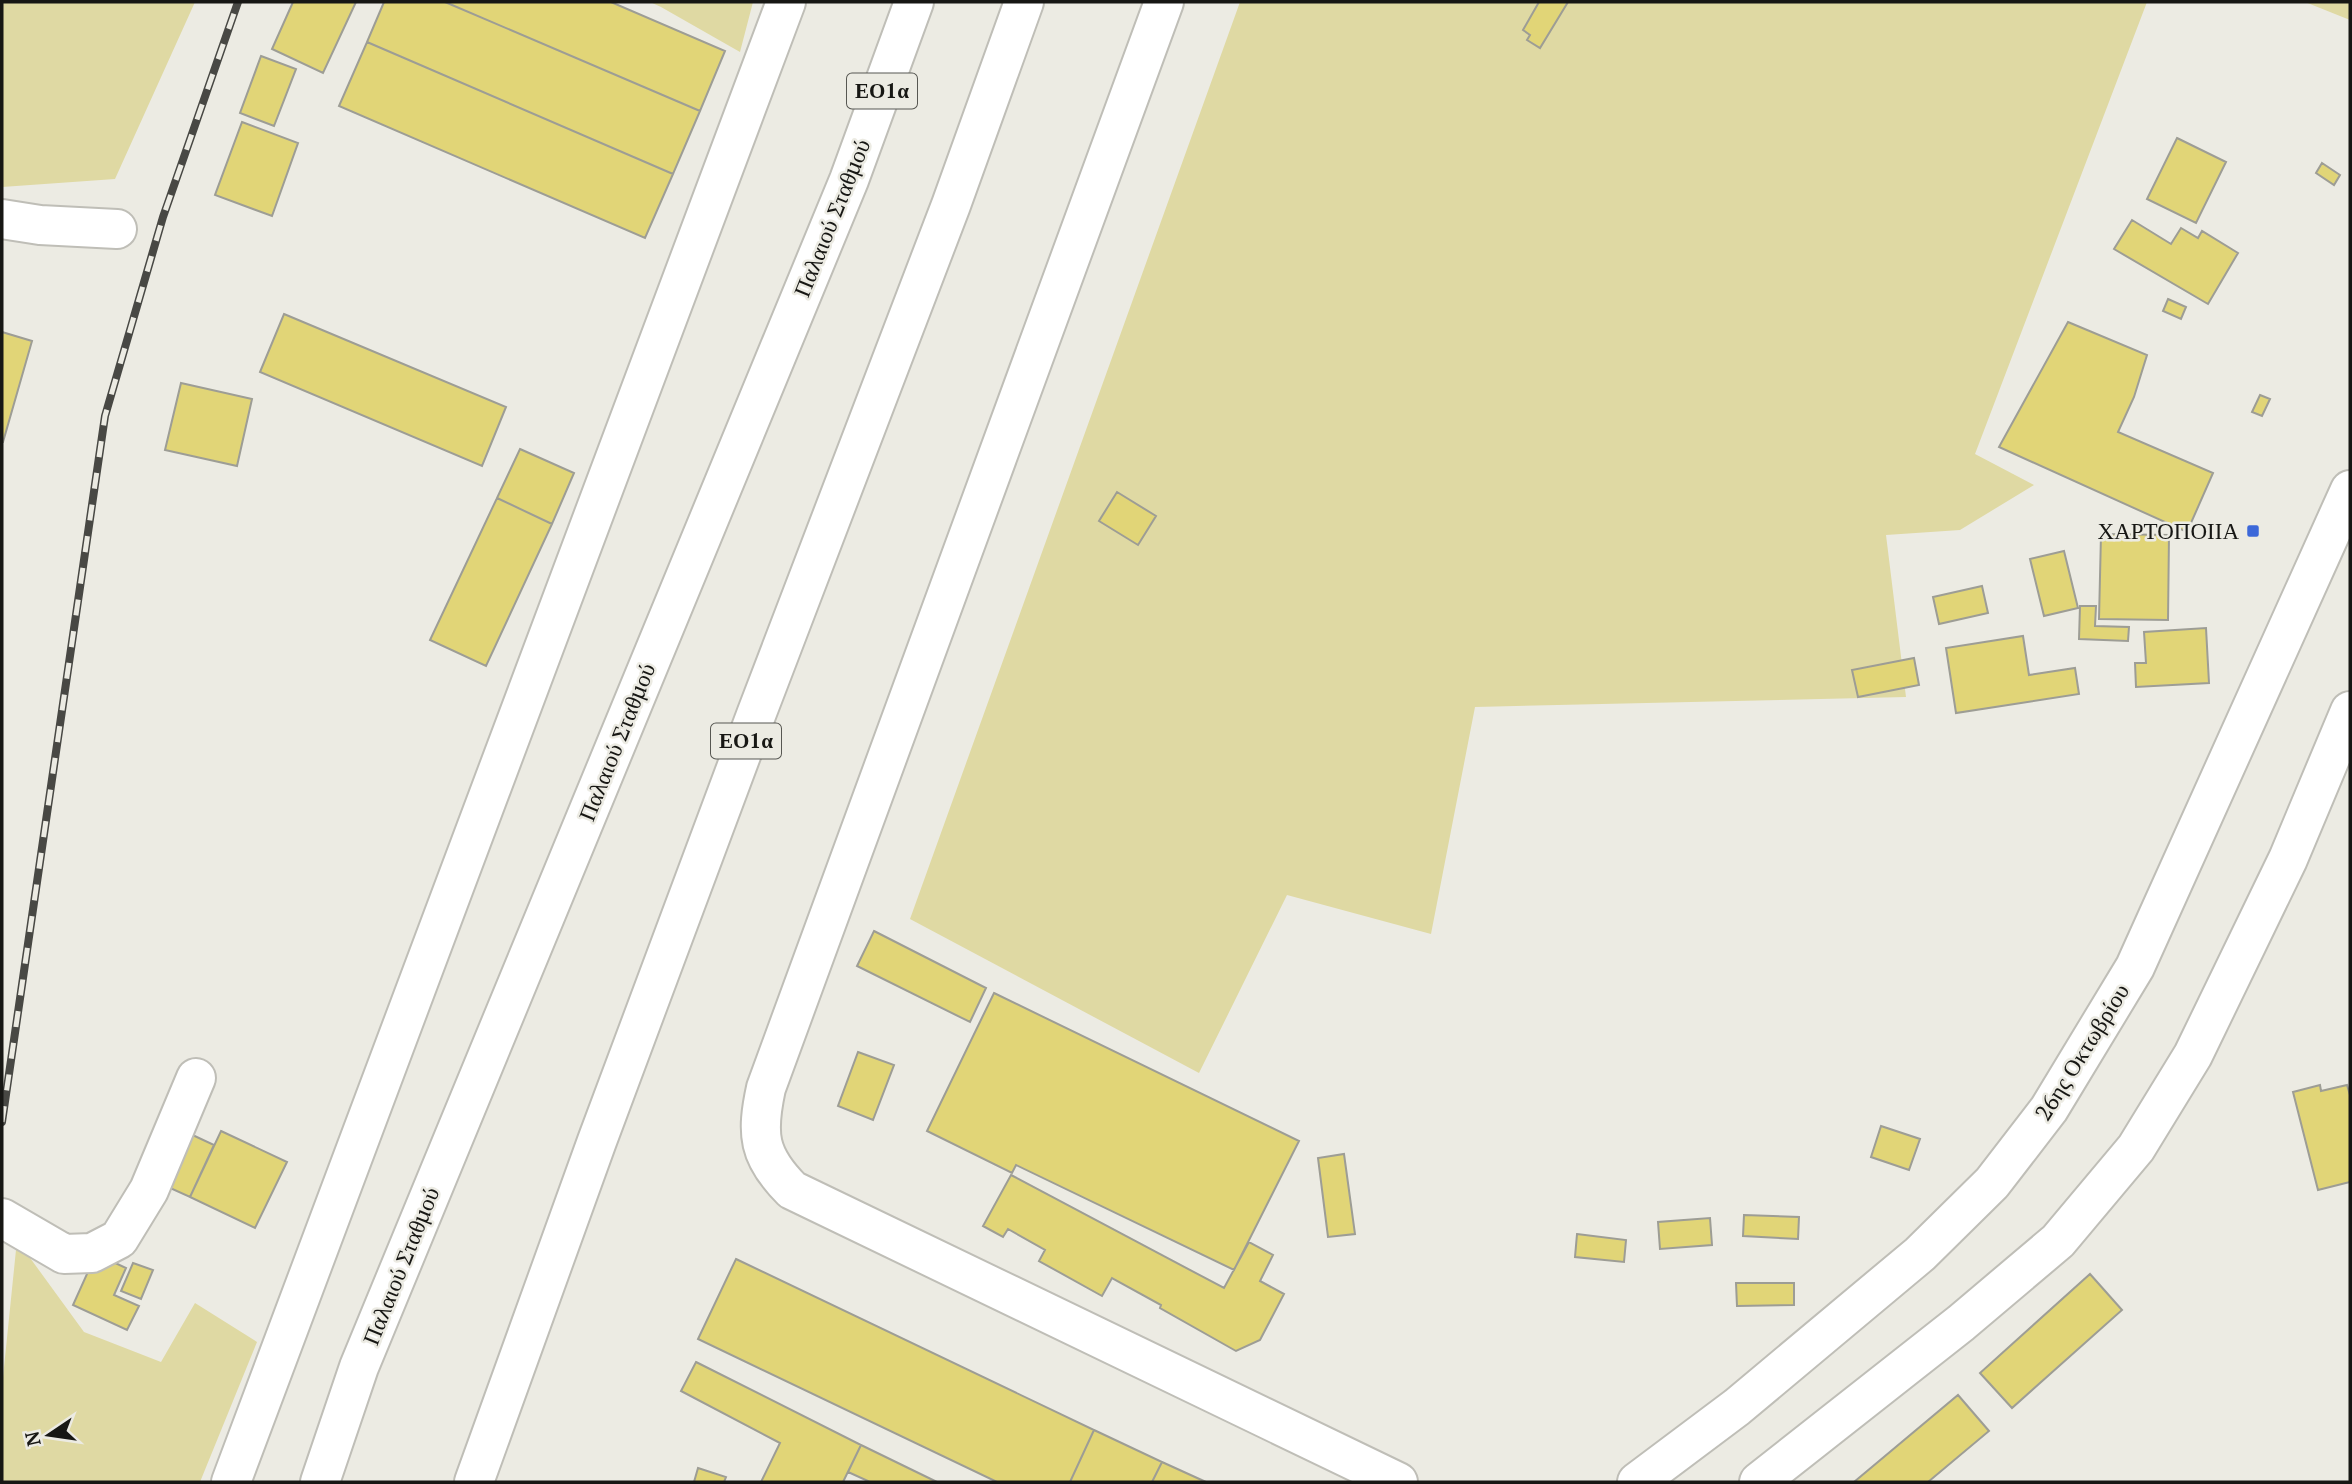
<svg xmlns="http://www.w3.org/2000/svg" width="2352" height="1484" viewBox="0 0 2352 1484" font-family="'PT Serif',serif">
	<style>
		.green { fill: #dfd9a3 }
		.building { fill: #e1d577; stroke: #9d9d95; stroke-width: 2 }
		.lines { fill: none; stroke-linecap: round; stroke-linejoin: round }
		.minor-casing { stroke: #bfbeb7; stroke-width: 42 }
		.major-casing { stroke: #bfbeb7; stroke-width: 42 }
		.highway-casing { stroke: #bfbeb7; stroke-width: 42 }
		.minor { stroke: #fff; stroke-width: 38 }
		.major { stroke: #fff; stroke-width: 38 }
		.highway { stroke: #fff; stroke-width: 38 }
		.rail-casing { stroke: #484844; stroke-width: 8 }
		.rail { stroke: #ecebe3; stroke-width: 5; stroke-dasharray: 16; stroke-linecap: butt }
		.poi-dot { fill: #3c68d9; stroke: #ecebe3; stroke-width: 2.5 }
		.labels { text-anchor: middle; stroke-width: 5; stroke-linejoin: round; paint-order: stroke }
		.shield { fill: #ecebe3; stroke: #575752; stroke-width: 2 }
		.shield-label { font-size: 21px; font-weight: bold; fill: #171714 }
		.street-label { font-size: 23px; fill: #171714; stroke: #ecebe3 }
		.poi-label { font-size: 23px; fill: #171714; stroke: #ecebe3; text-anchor: end }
	</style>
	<rect width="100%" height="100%" fill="#ecebe3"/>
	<path class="green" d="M 2,2 L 195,2 L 115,179 L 2,187 Z
		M 650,2 L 753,2 L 740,52 L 661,7 Z
		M 1240,2 L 2147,2 L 1975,454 L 2034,485 L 1960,530 L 1886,535 L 1906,697 L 1475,707 L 1431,934 L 1287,895 L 1199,1073 L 910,919 Z
		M 2305,2 L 2350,2 L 2350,20 Z
		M 17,1240 L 84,1332 L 161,1362 L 195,1303 L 257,1342 L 200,1482 L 2,1482 L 2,1387 Z"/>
	<path class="building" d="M 293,2 L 356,2 L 323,73 L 272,49 Z
		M 384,2 L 445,2 L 700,111 L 673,174 L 367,42 Z
		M 445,2 L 611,2 L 725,51 L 700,111 Z
		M 1539,2 L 1568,2 L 1540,48 L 1527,40 L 1530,35 L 1523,30 Z
		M 367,42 L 673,174 L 645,238 L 339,106 Z
		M 261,56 L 296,69 L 274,126 L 240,113 Z
		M 242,122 L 298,143 L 272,216 L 215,195 Z
		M 2177,138 L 2226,162 L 2196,223 L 2147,199 Z
		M 2322,163 L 2340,175 L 2334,185 L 2316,173 Z
		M 2132,220 L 2171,244 L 2181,228 L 2198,238 L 2202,231 L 2238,253 L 2208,304 L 2114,249 Z
		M 2168,299 L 2186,307 L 2181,319 L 2163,311 Z
		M 284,314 L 506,407 L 482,466 L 260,372 Z
		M 2068,322 L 2147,355 L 2134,397 L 2118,432 L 2213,473 L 2187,532 L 1999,447 Z
		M 2,332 L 32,341 L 3,442 L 2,442 Z
		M 181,383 L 252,399 L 237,466 L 165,450 Z
		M 2260,395 L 2270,399 L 2262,416 L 2252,412 Z
		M 520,449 L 574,473 L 552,524 L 497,498 Z
		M 1117,492 L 1156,516 L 1138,545 L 1099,521 Z
		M 497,498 L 552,524 L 486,666 L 430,640 Z
		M 2101,534 L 2169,535 L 2168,620 L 2099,619 Z
		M 2064,551 L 2078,608 L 2044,616 L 2030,559 Z
		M 1982,586 L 1988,613 L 1939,624 L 1933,597 Z
		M 2080,606 L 2096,606 L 2095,626 L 2129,627 L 2128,641 L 2079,639 Z
		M 2206,628 L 2209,683 L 2136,687 L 2135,663 L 2146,663 L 2144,632 Z
		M 2023,636 L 2029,675 L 2075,668 L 2079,694 L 1956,713 L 1946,648 Z
		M 1914,658 L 1919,685 L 1858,697 L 1852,670 Z
		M 874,931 L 986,988 L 970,1022 L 857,966 Z
		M 994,993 L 1299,1141 L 1234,1270 L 1016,1165 L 1012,1173 L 927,1131 Z
		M 858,1052 L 894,1065 L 873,1120 L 838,1106 Z
		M 2320,1085 L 2321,1091 L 2347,1085 L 2350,1095 L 2350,1182 L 2318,1190 L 2293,1092 Z
		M 1881,1126 L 1920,1139 L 1909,1170 L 1871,1157 Z
		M 184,1131 L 214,1145 L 190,1197 L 159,1183 Z
		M 221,1131 L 287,1162 L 255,1228 L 190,1197 Z
		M 1344,1154 L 1355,1234 L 1328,1237 L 1318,1158 Z
		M 1011,1175 L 1224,1288 L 1249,1242 L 1273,1255 L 1260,1281 L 1284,1294 L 1260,1340 L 1236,1351 L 1160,1308 L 1161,1305 L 1112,1278 L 1102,1296 L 1039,1261 L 1045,1250 L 1008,1229 L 1003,1237 L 983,1226 Z
		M 1744,1215 L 1799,1217 L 1798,1239 L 1743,1236 Z
		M 1710,1218 L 1712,1245 L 1660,1249 L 1658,1222 Z
		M 1577,1234 L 1626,1240 L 1624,1262 L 1575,1257 Z
		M 96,1254 L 126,1268 L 114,1295 L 139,1306 L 127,1330 L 73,1305 Z
		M 736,1259 L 1094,1430 L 1070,1482 L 997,1482 L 698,1339 Z
		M 133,1263 L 153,1270 L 141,1299 L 121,1291 Z
		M 2090,1274 L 2122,1310 L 2012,1408 L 1980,1373 Z
		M 1736,1283 L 1794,1283 L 1794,1305 L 1737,1306 Z
		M 696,1362 L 861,1445 L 843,1482 L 761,1482 L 780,1443 L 681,1391 Z
		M 1958,1395 L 1989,1431 L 1928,1482 L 1854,1482 Z
		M 1094,1430 L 1162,1462 L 1152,1482 L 1070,1482 Z
		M 861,1445 L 937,1482 L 870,1482 L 848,1472 Z
		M 1162,1462 L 1206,1482 L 1152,1482 Z
		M 698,1468 L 726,1477 L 724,1482 L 694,1482 Z"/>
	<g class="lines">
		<defs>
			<path id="minor" d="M 1164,2 L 766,1088 C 756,1134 758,1156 792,1190 L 1398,1482
				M 2,219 L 40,225 L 117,229
				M 2,1218 L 64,1254 L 92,1253 L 119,1239 L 149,1190 L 196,1078
				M 231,1482 L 786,2"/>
			<path id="major" d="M 1637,1482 L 1737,1407 L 1920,1254 L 1992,1183 L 2049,1109 L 2135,967 L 2350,490
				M 1759,1482 L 1961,1323 L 2058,1241 L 2136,1148 L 2193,1055 L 2288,859 L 2350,711"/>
			<path id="highway" d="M 320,1482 L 359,1367 L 849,180 L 914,2
				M 474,1482 L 597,1141 L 756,715 L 951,205 L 1024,2"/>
		</defs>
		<use href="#minor" class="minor-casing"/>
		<use href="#major" class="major-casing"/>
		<use href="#highway" class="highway-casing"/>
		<use href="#minor" class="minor"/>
		<use href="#major" class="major"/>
		<use href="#highway" class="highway"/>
		<defs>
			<path id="rail" d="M 2,1122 L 105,416 L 163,217 L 238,2"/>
		</defs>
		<use href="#rail" class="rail-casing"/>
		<use href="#rail" class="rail"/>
	</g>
	<rect class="poi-dot" x="2246" y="524" width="14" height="14" rx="3.5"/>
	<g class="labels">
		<g class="shield">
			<rect x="847" y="73.5" width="70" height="35" rx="5"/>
			<rect x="711" y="723.5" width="70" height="35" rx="5"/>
		</g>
		<g class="shield-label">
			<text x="882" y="98">ΕΟ1α</text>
			<text x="746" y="748">ΕΟ1α</text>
		</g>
		<g class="street-label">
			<text transform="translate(832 218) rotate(-68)" y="8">Παλαιού Σταθμού</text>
			<text transform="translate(617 742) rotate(-68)" y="8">Παλαιού Σταθμού</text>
			<text transform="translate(2082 1052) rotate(-58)" y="8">26ης Οκτωβρίου</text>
			<text transform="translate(401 1266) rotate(-68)" y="8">Παλαιού Σταθμού</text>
		</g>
		<g class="poi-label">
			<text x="2239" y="539">ΧΑΡΤΟΠΟΙΙΑ</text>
		</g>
	</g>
	<rect width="2352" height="1484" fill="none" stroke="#171714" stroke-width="7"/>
	<g transform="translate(49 1435) rotate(257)" stroke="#ecebe3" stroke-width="5" paint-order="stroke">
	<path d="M0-5L12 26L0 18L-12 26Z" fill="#171714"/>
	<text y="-10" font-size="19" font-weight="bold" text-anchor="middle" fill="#171714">N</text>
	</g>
</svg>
